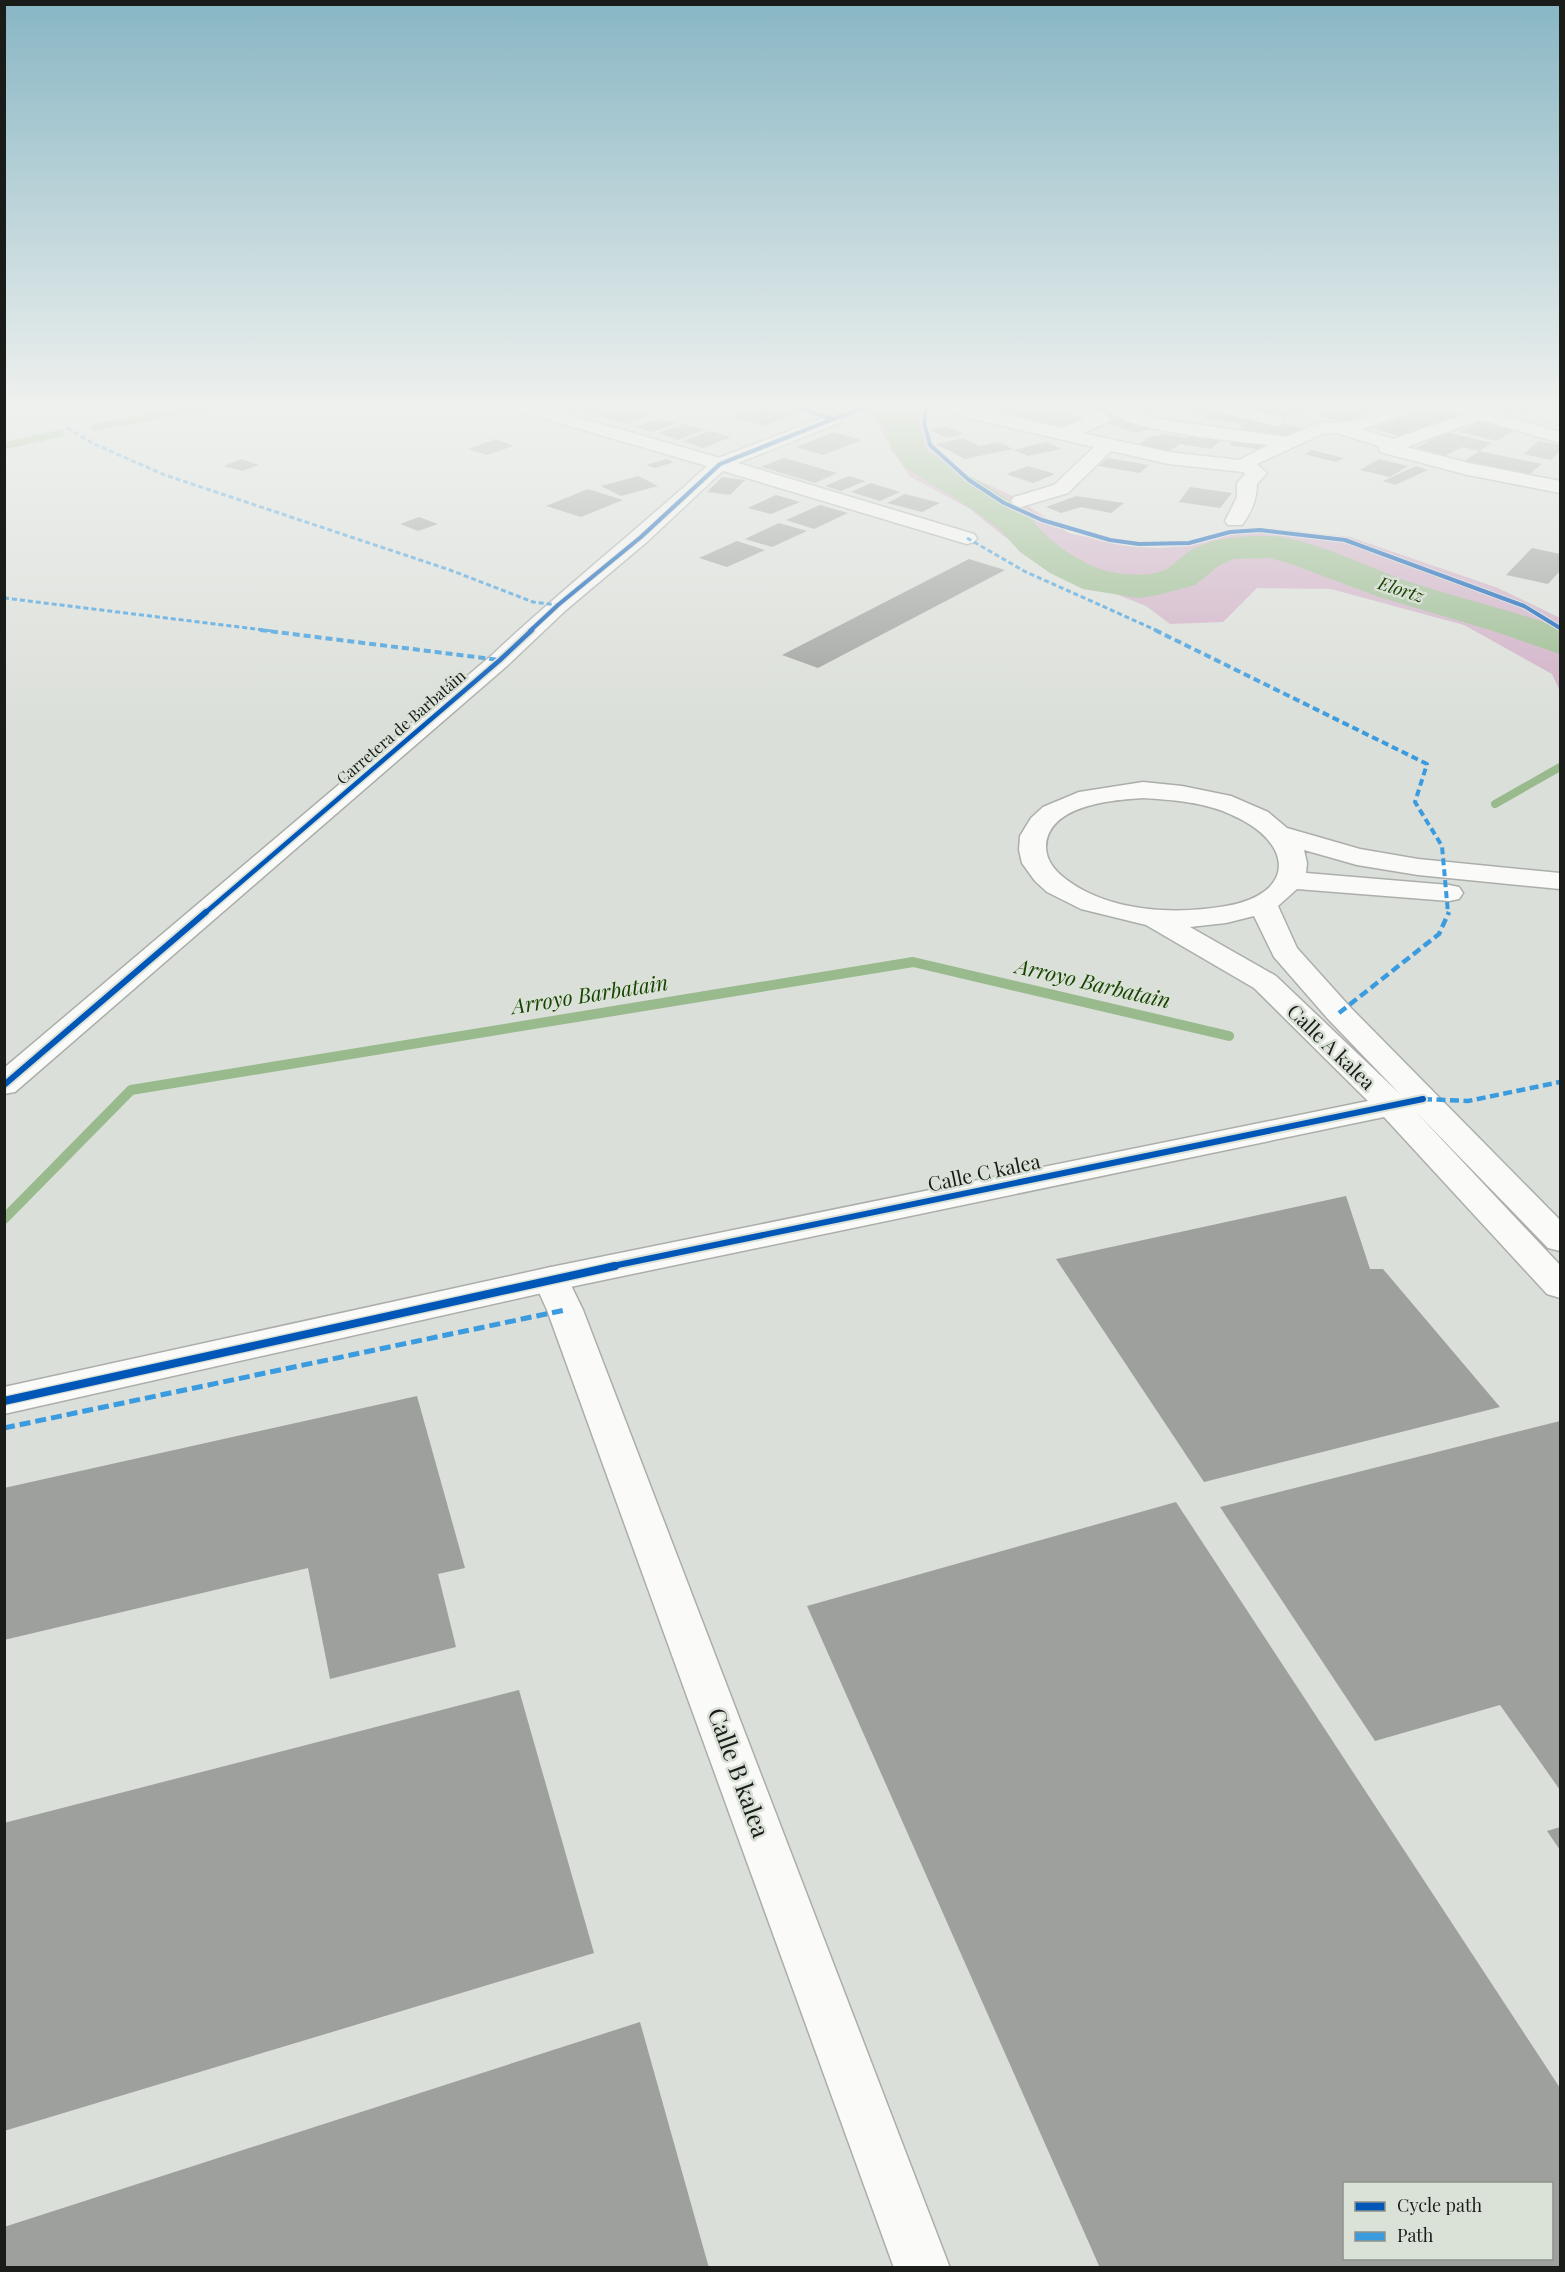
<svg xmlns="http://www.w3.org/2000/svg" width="1565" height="2272" viewBox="0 0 1565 2272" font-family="'Playfair Display',serif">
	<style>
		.forest { fill: #d0aec6 }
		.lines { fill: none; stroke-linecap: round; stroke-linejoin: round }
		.stream-far2 { stroke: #98ba8d; stroke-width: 7 }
		.stream-far1 { stroke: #98ba8d; stroke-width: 8 }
		.stream { stroke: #98ba8d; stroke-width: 10 }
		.river { fill: #98ba8d; fill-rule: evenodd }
		.building { fill: #9da09c; fill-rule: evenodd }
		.street-casing { stroke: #abaeaa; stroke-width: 3 }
		.secondary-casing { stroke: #abaeaa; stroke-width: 3 }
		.street { fill: #fafaf9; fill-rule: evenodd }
		.secondary { fill: #fafaf9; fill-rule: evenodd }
		.rail { stroke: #cccdcb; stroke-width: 3; stroke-dasharray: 8 4; stroke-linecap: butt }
		.quiet-far3 { stroke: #3b9bdf; stroke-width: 3; stroke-dasharray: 5 3; stroke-linecap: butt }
		.quiet-far2 { stroke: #3b9bdf; stroke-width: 4; stroke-dasharray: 7 4; stroke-linecap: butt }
		.quiet-far1 { stroke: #3b9bdf; stroke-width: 4.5; stroke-dasharray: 9 4.5; stroke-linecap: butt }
		.quiet { stroke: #3b9bdf; stroke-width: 5; stroke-dasharray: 11 5; stroke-linecap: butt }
		.cycleway-far3-casing { stroke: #dae1d7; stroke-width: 6 }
		.cycleway-far2-casing { stroke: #dae1d7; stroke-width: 8 }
		.cycleway-far1-casing { stroke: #dae1d7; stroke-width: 10 }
		.cycleway-casing { stroke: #dae1d7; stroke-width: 11 }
		.cycleway-far3 { stroke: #0057b8; stroke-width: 4 }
		.cycleway-far2 { stroke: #0057b8; stroke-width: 4.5 }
		.cycleway-far1 { stroke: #0057b8; stroke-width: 6 }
		.cycleway { stroke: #0057b8; stroke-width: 8 }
		.labels { text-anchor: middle; stroke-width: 5; stroke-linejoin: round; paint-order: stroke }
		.far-street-label { font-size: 16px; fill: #191c18; stroke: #dae1d7 }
		.far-water-label { font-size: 18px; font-style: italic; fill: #174400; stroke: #dae1d7 }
		.street-label { font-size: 20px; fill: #191c18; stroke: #dae1d7 }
		.water-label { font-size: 21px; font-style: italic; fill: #174400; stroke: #dae1d7 }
		.near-street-label { font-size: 24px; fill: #191c18; stroke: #dae1d7 }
	</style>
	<rect width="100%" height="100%" fill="#dbdfd9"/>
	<path class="forest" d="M 856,407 L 913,407 L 934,444 L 962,473 L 1013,496 L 1069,533 L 1125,546 L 1157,548 L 1190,546 L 1259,527 L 1350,537 L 1498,588 L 1560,618 L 1560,691 L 1552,674 L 1464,625 L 1331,589 L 1257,588 L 1223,622 L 1170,624 L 1146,606 L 1063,573 L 1002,535 L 970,509 L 909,476 L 869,411 Z"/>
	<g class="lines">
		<path class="stream-far2" d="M 95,427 L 209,407
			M 4,446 L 61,433"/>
		<path class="stream-far1" d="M 1495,804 L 1560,767"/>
		<path class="stream" d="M 4,1219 L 131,1090 L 913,962 L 1229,1036"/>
		<path class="river" d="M 873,407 L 905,407 L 922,432 L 925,448 L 930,454 C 962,472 998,489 1026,514 C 1033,520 1038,528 1045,534 C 1060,549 1087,566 1107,571 C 1125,575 1154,578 1170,567 C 1178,561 1186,552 1195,548 C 1219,537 1241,536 1266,536 C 1303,535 1368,567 1404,580 C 1456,598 1509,609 1560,628 L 1560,654 L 1490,630 L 1379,597 L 1288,563 L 1270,558 L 1234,559 L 1220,565 L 1195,585 L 1158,595 L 1138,598 L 1083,589 L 1050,573 L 1020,552 L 1000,530 L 966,505 L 906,468 L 891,450 L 888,432 Z"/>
	</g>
	<path class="building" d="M 602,407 L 615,407 L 648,416 L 627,424 L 586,412 Z
		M 758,407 L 778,407 L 798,412 L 764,426 L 732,417 Z
		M 995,407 L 1062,407 L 1090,418 L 1051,428 Z
		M 1192,407 L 1212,407 L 1307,429 L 1287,439 L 1237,430 L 1242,424 L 1203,418 L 1208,416 L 1197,412 Z
		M 1259,407 L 1316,407 L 1275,419 L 1248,410 Z
		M 1433,407 L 1443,407 L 1466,414 L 1401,437 L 1373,428 Z
		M 1100,408 L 1124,415 L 1113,419 L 1090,411 Z
		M 1338,409 L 1359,416 L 1341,422 L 1320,415 Z
		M 1126,416 L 1156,427 L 1135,433 L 1104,422 Z
		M 659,419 L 676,423 L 652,432 L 635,427 Z
		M 1478,422 L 1514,430 L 1497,441 L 1460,432 Z
		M 684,424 L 704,430 L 678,440 L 658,433 Z
		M 946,426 L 964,434 L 947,438 L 929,430 Z
		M 711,431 L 731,437 L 703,448 L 682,441 Z
		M 1195,431 L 1225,436 L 1211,449 L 1180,444 L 1165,454 L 1134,448 L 1149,437 L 1166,434 L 1187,438 Z
		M 834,432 L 861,440 L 823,455 L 796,447 Z
		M 1447,432 L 1492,443 L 1479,451 L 1463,447 L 1442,457 L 1414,449 Z
		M 1238,436 L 1273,441 L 1264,450 L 1229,445 Z
		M 964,438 L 979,446 L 999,442 L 1013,449 L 965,459 L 936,444 Z
		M 496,439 L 514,446 L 487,455 L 468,449 Z
		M 1539,441 L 1560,445 L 1560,451 L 1551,460 L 1523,454 Z
		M 1047,442 L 1061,449 L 1028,456 L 1014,450 Z
		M 1312,450 L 1344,458 L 1336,462 L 1304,454 Z
		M 1479,451 L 1542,464 L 1524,478 L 1460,464 Z
		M 784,458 L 837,473 L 815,483 L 761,467 Z
		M 1108,458 L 1149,465 L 1140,473 L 1098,466 Z
		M 241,459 L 259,465 L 242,471 L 224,466 Z
		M 666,459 L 674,462 L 655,468 L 646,465 Z
		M 1379,459 L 1408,466 L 1390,477 L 1360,470 Z
		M 1028,466 L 1055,474 L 1033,483 L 1006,474 Z
		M 1416,466 L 1428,470 L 1395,485 L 1383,481 Z
		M 638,476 L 658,486 L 621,496 L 601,486 Z
		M 849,476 L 865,481 L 841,491 L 825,486 Z
		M 722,477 L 745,480 L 730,495 L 707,492 Z
		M 871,483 L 900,492 L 880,501 L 851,492 Z
		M 1190,487 L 1232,493 L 1220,508 L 1179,502 Z
		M 588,489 L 623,500 L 581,517 L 546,506 Z
		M 905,494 L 940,503 L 922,512 L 887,503 Z
		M 776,495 L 800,502 L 771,514 L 748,508 Z
		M 1076,496 L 1124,503 L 1111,513 L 1081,507 L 1061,513 L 1046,507 Z
		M 820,505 L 848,513 L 814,529 L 786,520 Z
		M 419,517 L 438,524 L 418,531 L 400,524 Z
		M 779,523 L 807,531 L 772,547 L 745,539 Z
		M 737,541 L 765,550 L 727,567 L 699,558 Z
		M 1532,548 L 1560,554 L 1560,571 L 1548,584 L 1506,575 Z
		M 969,559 L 1005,570 L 818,668 L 782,655 Z
		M 1346,1196 L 1370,1269 L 1383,1269 L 1500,1407 L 1204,1482 L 1056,1259 Z
		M 417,1396 L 465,1568 L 438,1574 L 456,1647 L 330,1679 L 308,1568 L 4,1640 L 4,1488 Z
		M 1560,1421 L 1560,1790 L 1500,1705 L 1375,1741 L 1220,1507 Z
		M 1176,1502 L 1560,2088 L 1560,2268 L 1100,2268 L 807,1606 ZM 1344,2184 L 1552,2184 L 1552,2258 L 1344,2258 Z
		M 519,1690 L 594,1953 L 4,2131 L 4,1823 Z
		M 1560,1827 L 1560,1850 L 1547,1831 Z
		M 640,2022 L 709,2268 L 4,2268 L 4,2227 Z"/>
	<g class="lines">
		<defs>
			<path id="street" d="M 949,407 L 971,407 L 1062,428 L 1085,419 L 1067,411 L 1064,407 C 1079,407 1100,405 1110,419 L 1107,423 L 1083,433 L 1169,452 L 1239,460 L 1268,445 C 1236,441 1124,432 1107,408 L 1126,407 L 1159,419 L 1286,437 L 1318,423 L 1348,422 L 1394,407 L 1420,407 L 1417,411 L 1362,429 L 1393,439 L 1480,409 L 1486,410 L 1489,414 L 1486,418 L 1406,447 L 1469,463 L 1560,481 L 1560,493 L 1468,475 L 1380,452 L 1379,446 L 1336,433 L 1322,434 L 1257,464 L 1267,473 L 1257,484 C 1257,500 1251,513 1242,525 L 1228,525 L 1225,521 L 1237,497 L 1237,483 L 1245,474 L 1243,472 L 1169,464 L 1111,451 L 1068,493 L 1021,507 L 1014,505 L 1011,501 L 1014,497 L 1054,485 L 1094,447 L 964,417 Z
				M 1212,407 L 1241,407 L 1281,417 L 1284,421 L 1281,425 L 1275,426 L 1215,411 Z
				M 833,414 L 839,415 L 842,419 L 839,423 L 738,463 L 974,534 L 977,538 L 974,542 L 967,544 L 960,542 L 713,468 L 710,464 L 713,460 Z
				M 551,1267 L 564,1271 L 583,1310 L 950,2268 L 894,2268 L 547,1310 L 533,1279 L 538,1271 Z"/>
			<path id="secondary" d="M 515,407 L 542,407 L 727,460 L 730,464 L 648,541 L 566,610 L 508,665 L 15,1092 L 4,1094 L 4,1068 L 492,655 C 561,590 636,531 707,466 L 518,411 Z
				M 1447,407 L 1474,407 L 1560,432 L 1560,443 L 1450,411 Z
				M 1143,782 L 1182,786 L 1231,796 L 1268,812 L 1287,828 L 1360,849 L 1418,859 L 1560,873 L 1560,889 L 1418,875 L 1357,865 L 1304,850 L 1307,863 L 1306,873 L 1449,885 L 1459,887 L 1463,893 L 1459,899 L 1449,901 L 1297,889 L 1278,906 L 1297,948 L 1350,1007 L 1560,1220 L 1560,1251 L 1548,1248 L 1414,1110 L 1560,1265 L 1560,1298 L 1547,1294 L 1384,1117 L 551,1291 L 4,1414 L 4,1387 L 551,1267 L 1368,1101 L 1254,988 L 1146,925 L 1081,909 L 1047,892 L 1035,881 L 1022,863 L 1019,850 L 1020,836 L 1031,818 L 1043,807 L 1079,792 ZM 1143,798 C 1173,800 1205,802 1232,815 C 1294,842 1297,894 1226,906 C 1175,915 1110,912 1067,880 C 1056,872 1046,861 1046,847 C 1047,805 1112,800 1143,798 ZM 1254,916 L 1274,957 L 1328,1019 L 1400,1094 L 1276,976 L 1190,927 L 1226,923 Z"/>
		</defs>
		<use href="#street" class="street-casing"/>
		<use href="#secondary" class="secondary-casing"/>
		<use href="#street" class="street"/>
		<use href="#secondary" class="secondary"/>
		<path class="rail" d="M 1498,407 L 1560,425"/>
		<path class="quiet-far3" d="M 67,428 L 94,444 L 165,475 L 450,570 L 533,602 L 558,605
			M 967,538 L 1024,571 L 1158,631
			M 4,598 L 272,631"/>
		<path class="quiet-far2" d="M 260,630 L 500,660
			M 1155,630 L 1427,764 L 1415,802 L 1442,846 L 1448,913"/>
		<path class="quiet-far1" d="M 1339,1013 L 1439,934 L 1449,912
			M 1423,1099 L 1468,1101 L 1560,1082"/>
		<path class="quiet" d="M 4,1428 L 565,1310"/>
		<defs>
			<path id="cycleway-far3" d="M 794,407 L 833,419 L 869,407
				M 926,407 L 924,423 L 930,445 L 969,480 L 1004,503 L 1042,520 L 1110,540 L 1139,544 L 1189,543 L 1230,532 L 1260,530 L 1345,540 L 1524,606 L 1560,628
				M 530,631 L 558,605 L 641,537 L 720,464 L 833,419"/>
			<path id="cycleway-far2" d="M 205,913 L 500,660 L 532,630"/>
			<path id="cycleway-far1" d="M 4,1085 L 206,912
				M 608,1267 L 1423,1099"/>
			<path id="cycleway" d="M 4,1401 L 615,1266"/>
		</defs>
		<use href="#cycleway-far3" class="cycleway-far3-casing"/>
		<use href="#cycleway-far2" class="cycleway-far2-casing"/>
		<use href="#cycleway-far1" class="cycleway-far1-casing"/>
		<use href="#cycleway" class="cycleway-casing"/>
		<use href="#cycleway-far3" class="cycleway-far3"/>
		<use href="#cycleway-far2" class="cycleway-far2"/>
		<use href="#cycleway-far1" class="cycleway-far1"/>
		<use href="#cycleway" class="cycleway"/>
	</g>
	<linearGradient id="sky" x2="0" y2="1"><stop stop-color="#88b6c4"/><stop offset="0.56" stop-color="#eff1ee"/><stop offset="1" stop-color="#eff1ee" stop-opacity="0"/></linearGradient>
	<rect width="1565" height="725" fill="url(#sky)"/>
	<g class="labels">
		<g class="far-street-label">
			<text transform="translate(401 727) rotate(-41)" y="6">Carretera de Barbatáin</text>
		</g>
		<g class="far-water-label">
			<text transform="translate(1401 590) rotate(18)" y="6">Elortz</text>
		</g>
		<g class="street-label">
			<text transform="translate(1331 1047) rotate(44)" y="7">Calle A kalea</text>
			<text transform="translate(984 1173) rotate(-12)" y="7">Calle C kalea</text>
		</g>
		<g class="water-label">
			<text transform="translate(1093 984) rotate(13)" y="7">Arroyo Barbatain</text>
			<text transform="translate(590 995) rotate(-9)" y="7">Arroyo Barbatain</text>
		</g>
		<g class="near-street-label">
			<text transform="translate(738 1773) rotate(70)" y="8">Calle B kalea</text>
		</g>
	</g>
	<rect width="1565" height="2272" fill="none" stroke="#191c18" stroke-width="12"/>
	<rect x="1343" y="2182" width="210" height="78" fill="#dae1d7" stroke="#8d928b" stroke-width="1.5"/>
	<rect x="1355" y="2202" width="30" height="9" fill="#0057b8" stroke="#8d928b" stroke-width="1.5"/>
	<text x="1397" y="2212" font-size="18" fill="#191c18">Cycle path</text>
	<rect x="1355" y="2232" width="30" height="9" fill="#3b9bdf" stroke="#8d928b" stroke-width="1.5"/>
	<text x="1397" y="2242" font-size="18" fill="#191c18">Path</text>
</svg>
